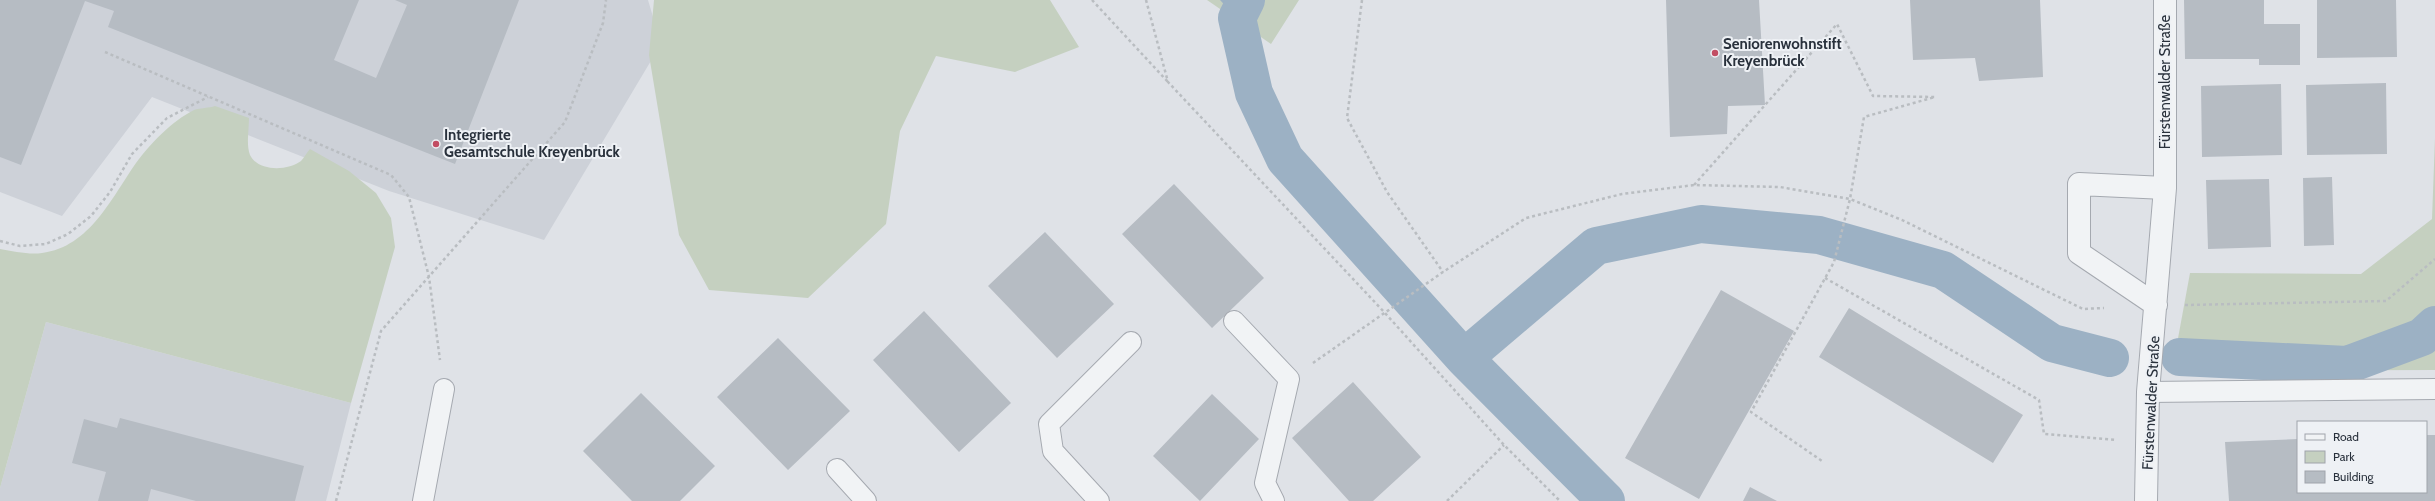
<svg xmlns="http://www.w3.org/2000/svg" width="2435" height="501" viewBox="0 0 2435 501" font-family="Cabin,sans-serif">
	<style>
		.built { fill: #cdd1d8 }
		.green { fill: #c5d0c0 }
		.water { fill: #9cb1c4 }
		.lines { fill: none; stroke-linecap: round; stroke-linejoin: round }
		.canal { stroke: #9cb1c4; stroke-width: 38 }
		.building { fill: #b6bcc3 }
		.lane-casing { stroke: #a5a9b0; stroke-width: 22 }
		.street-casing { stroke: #a5a9b0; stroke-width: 24 }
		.path { stroke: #b9bdc1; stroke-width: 2.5; stroke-dasharray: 3 3; stroke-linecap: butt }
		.lane { stroke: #f1f3f5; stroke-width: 20 }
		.street { stroke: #f1f3f5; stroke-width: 22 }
		.poi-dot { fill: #c24d63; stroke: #eef1f5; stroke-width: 1.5 }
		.labels { text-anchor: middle; stroke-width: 4; stroke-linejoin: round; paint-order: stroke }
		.poi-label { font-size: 15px; font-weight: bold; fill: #29313c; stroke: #eef1f5; text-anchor: start }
		.street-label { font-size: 15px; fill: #29313c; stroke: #eef1f5 }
	</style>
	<rect width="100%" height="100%" fill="#dfe2e7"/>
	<path class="built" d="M 0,0 L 648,0 L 661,44 L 544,240 L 389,191 L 152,97 L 62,216 L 0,192 Z
		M 46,322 L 351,403 L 326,501 L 0,501 L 0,488 Z"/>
	<path class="green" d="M 654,0 L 1050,0 L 1079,47 L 1015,72 L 936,56 L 900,131 L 886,224 L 808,298 L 709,290 L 679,235 L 649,55 Z
		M 1207,0 L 1299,0 L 1271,44 Z
		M 215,106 L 249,118 C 249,129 246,145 250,155 C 258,172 288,171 301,161 C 304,158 307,152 310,149 L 349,171 L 376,193 L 391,218 L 395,247 L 351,403 L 46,322 L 0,488 L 0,249 C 13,251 29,255 42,253 C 90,247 112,197 136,163 C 150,144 172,121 194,110 C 200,108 209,108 215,106 Z
		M 2435,138 L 2435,370 L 2172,371 L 2190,273 L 2361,274 L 2432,219 Z"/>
	<path class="water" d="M 1220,0 L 1249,0 L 1237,18 Z"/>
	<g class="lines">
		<path class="canal" d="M 1246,0 L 1237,18 L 1254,93 L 1285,159 L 1464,358 L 1606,501
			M 2180,357 L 2347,365 L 2422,337 L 2435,325
			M 1464,358 L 1596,246 L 1701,224 L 1819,235 L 1943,270 L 2052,343 L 2110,358"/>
	</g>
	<path class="building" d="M 0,0 L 359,0 L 334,60 L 376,78 L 407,5 L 395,0 L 519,0 L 455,164 L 108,27 L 114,11 L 85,1 L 21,165 L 0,157 Z
		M 1666,0 L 1759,0 L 1765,105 L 1728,106 L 1727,134 L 1670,137 Z
		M 1910,0 L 2040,0 L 2043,77 L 1979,81 L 1975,58 L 1913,60 Z
		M 2184,0 L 2264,0 L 2264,24 L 2300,24 L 2300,65 L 2259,65 L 2259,59 L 2185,59 Z
		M 2317,0 L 2396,0 L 2397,57 L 2317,58 Z
		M 2386,83 L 2387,154 L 2307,155 L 2306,85 Z
		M 2281,84 L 2282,155 L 2202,157 L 2201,86 Z
		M 2332,177 L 2334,245 L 2304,246 L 2303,178 Z
		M 2269,179 L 2271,247 L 2208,249 L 2206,180 Z
		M 1174,184 L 1264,278 L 1212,328 L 1122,234 Z
		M 1045,232 L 1114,304 L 1057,358 L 988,286 Z
		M 1721,290 L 1794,331 L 1699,499 L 1625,458 Z
		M 1849,308 L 2023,415 L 1993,463 L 1819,357 Z
		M 924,311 L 1011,403 L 959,452 L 873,360 Z
		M 778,338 L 850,411 L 788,470 L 717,397 Z
		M 1353,382 L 1421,457 L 1373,501 L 1349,501 L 1292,438 Z
		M 641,393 L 715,466 L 680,501 L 632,501 L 583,451 Z
		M 1212,394 L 1259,439 L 1200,501 L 1153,456 Z
		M 120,418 L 304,466 L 295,501 L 196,501 L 151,489 L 148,501 L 98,501 L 106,472 L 72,463 L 84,419 L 117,428 Z
		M 2426,435 L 2435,435 L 2435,501 L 2229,501 L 2225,442 L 2298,439 L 2298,492 L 2426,492 Z
		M 1750,487 L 1777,501 L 1743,501 Z"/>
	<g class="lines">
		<defs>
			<path id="lane" d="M 1234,321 L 1289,379 L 1265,483 L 1274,501
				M 2148,392 L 2435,389
				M 837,469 L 866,501
				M 423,501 L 444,389
				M 1099,501 L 1053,451 L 1049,424 L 1131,342"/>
			<path id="street" d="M 2156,305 L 2079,253 L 2079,184 L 2165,188
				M 2146,501 L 2148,392 L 2165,188 L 2165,0"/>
		</defs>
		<use href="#lane" class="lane-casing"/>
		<use href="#street" class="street-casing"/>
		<path class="path" d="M 1092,0 L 1168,82
			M 1146,0 L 1168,82 L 1385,313 L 1504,445 L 1560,501
			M 1362,0 L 1347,118 L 1387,192 L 1443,272
			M 105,52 L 391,175 L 409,197 L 429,277 L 440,360
			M 1694,185 L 1837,24 L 1873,96 L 1935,97 L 1864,117 L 1850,199 L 1834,262 L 1751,412 L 1822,461
			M 0,241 L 20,246 L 46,244 L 68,234 L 91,216 L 110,192 L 132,154 L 167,118 L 208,97
			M 1825,278 L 2039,400 L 2044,434 L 2116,440
			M 2185,305 L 2386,301 L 2435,259
			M 1313,363 L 1443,272 L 1526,218 L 1622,194 L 1694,185 L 1780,187 L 1850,199 L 1902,220 L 2083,309 L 2104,308
			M 336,501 L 381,331 L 565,122 L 603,23 L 606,0
			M 1447,501 L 1504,445"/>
		<use href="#lane" class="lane"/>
		<use href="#street" class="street"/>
	</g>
	<g class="poi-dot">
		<circle cx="1715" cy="53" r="4"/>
		<circle cx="436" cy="144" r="4"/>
	</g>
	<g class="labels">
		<g class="poi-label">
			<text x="1723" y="49">Seniorenwohnstift<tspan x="1723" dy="17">Kreyenbrück</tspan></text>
			<text x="444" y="140">Integrierte<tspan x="444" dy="17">Gesamtschule Kreyenbrück</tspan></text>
		</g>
		<g class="street-label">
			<text transform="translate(2165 82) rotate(-90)" y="5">Fürstenwalder Straße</text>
			<text transform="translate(2151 403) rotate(-87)" y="5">Fürstenwalder Straße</text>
		</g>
	</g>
	<rect x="2297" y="421" width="130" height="72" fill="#eef1f5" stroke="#9fa4ab"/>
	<rect x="2305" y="434" width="20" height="6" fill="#f1f3f5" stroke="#9fa4ab"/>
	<text x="2333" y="441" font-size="12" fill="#29313c">Road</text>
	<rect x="2305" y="451" width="20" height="12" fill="#c5d0c0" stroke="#9fa4ab"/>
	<text x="2333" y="461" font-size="12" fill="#29313c">Park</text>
	<rect x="2305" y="471" width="20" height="12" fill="#b6bcc3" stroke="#9fa4ab"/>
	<text x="2333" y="481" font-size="12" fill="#29313c">Building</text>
</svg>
